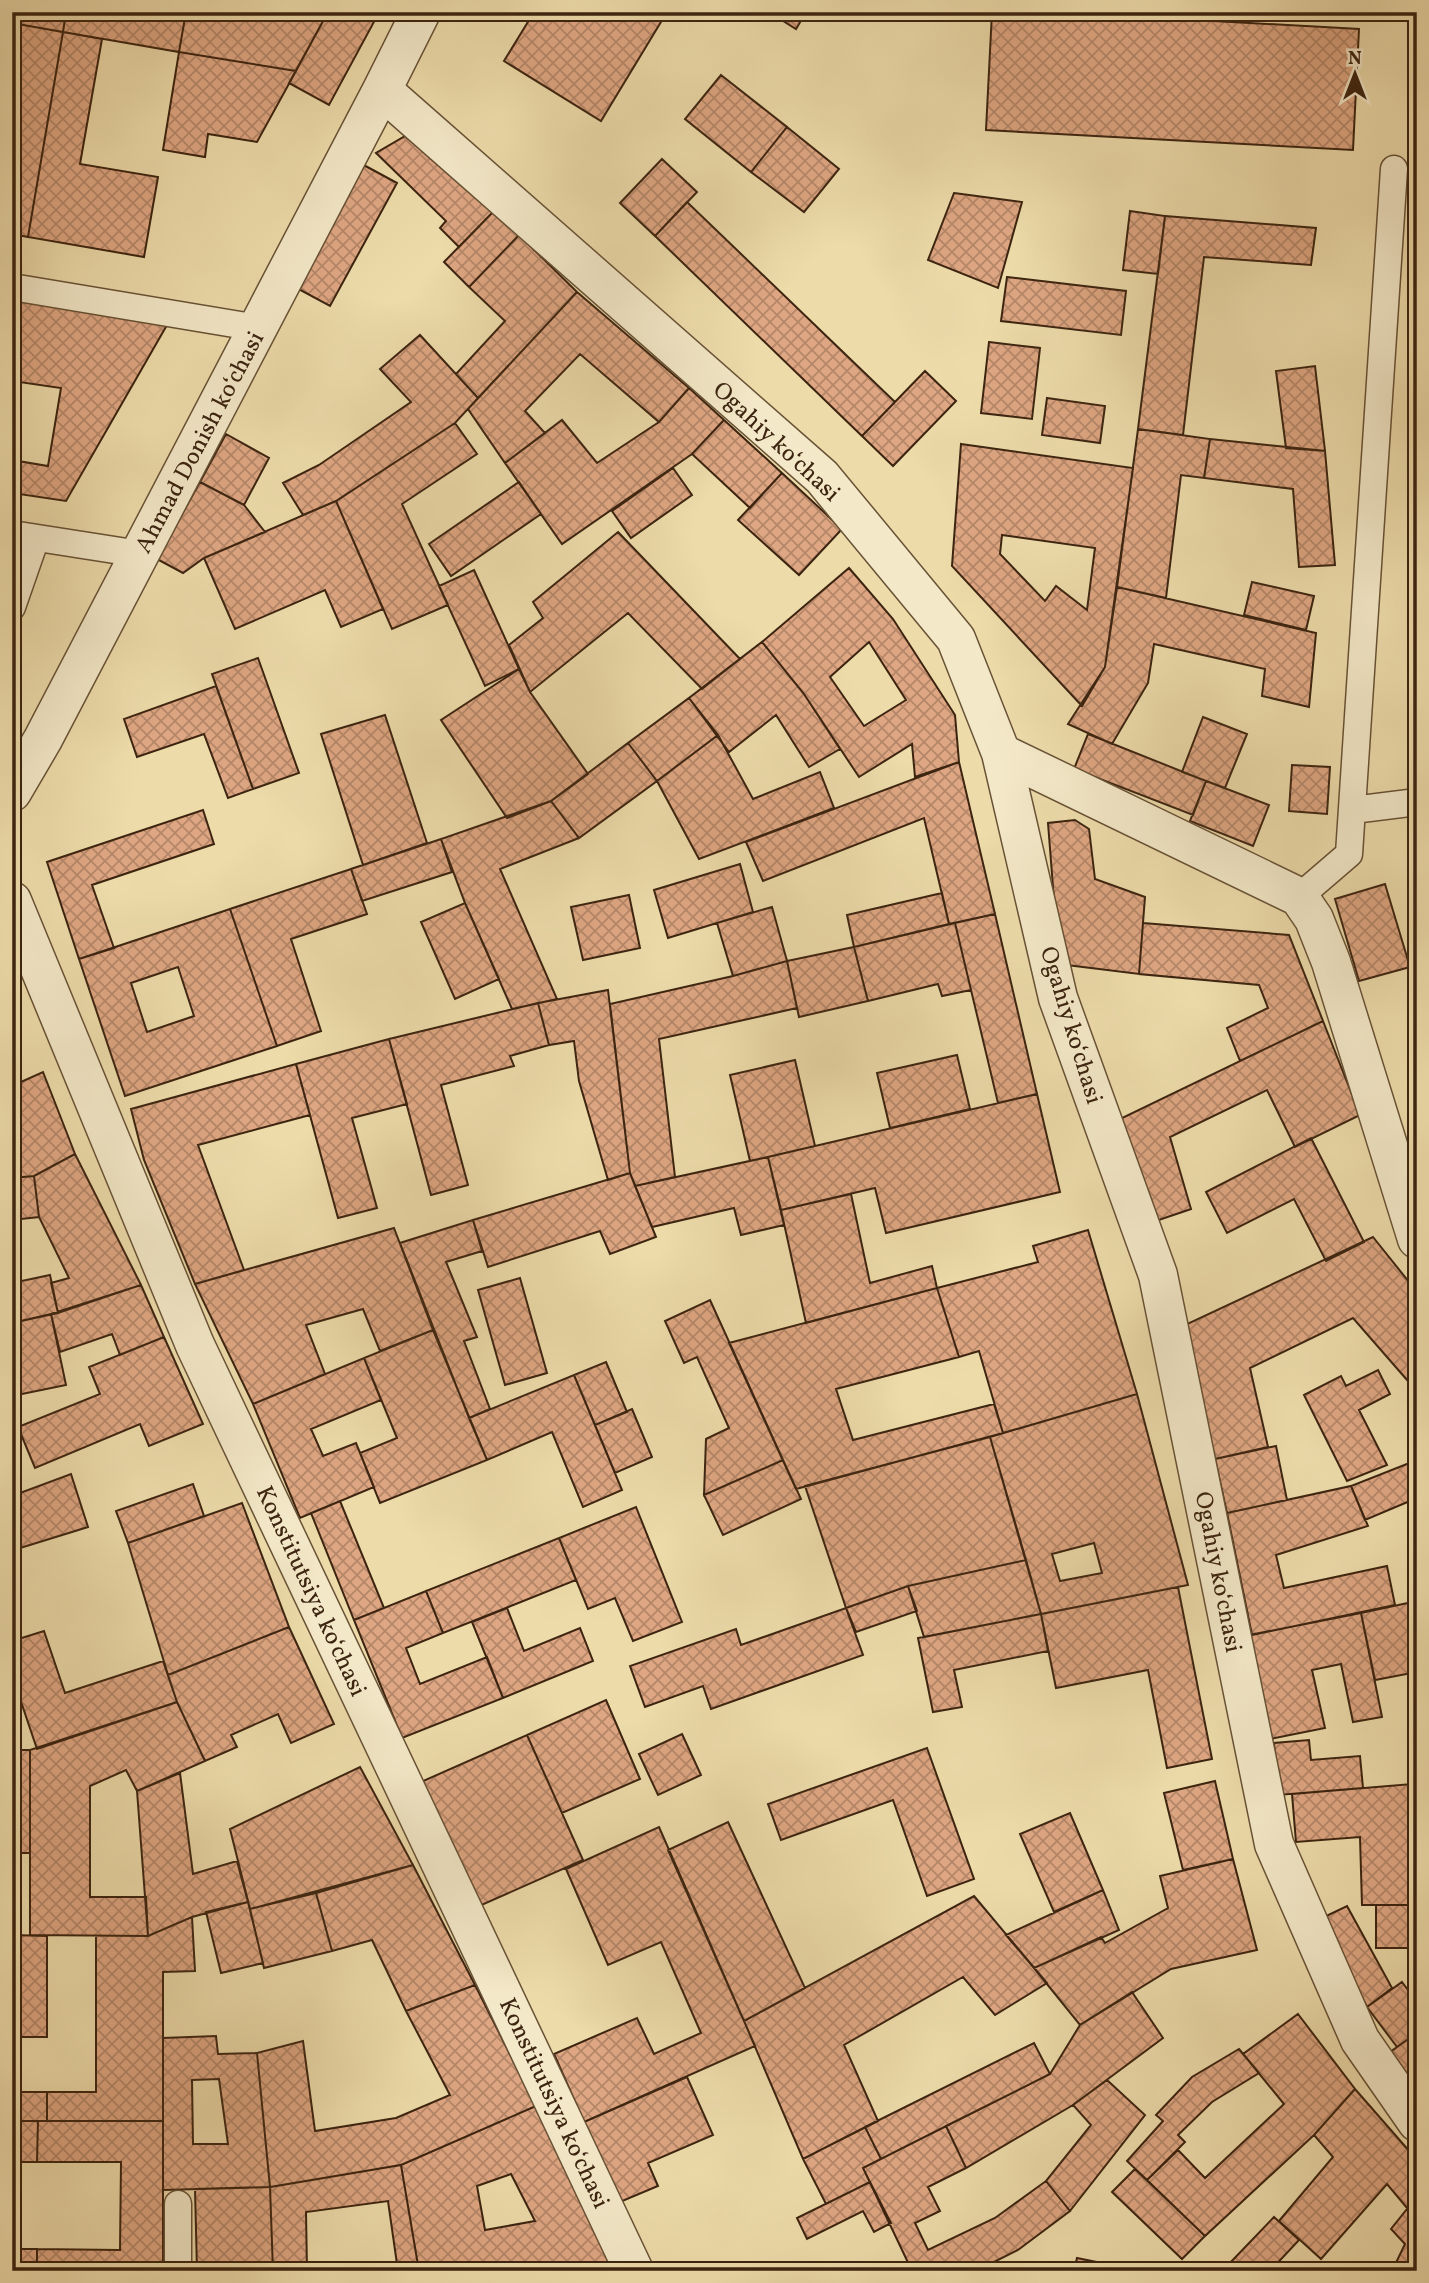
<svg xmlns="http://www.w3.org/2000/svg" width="1429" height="2283" viewBox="0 0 1429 2283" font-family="Vollkorn,serif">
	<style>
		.building { fill: url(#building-cross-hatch); stroke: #3c2410; stroke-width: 2; fill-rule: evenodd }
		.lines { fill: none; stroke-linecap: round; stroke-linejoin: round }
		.lane-casing { stroke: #685236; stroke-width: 29 }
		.street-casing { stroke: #685236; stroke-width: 41 }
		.lane { stroke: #f3e8c8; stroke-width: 26 }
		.street { stroke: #f3e8c8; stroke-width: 38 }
		.labels { text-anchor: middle; stroke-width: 5; stroke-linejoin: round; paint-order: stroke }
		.street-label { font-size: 24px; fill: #3c2410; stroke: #f3e8c8 }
	</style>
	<defs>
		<pattern id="building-cross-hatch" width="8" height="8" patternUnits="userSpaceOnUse" patternTransform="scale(1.75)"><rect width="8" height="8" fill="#dea682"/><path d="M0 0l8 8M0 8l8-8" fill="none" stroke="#b58769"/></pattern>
	</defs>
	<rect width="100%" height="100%" fill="#eddbaa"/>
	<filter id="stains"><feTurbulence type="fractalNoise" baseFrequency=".00286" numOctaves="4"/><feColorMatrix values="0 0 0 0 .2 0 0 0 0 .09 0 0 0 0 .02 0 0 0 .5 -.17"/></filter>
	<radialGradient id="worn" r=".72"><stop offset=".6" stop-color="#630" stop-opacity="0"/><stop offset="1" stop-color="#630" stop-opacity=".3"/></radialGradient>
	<path class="building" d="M 12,12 L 66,12 L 63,32 L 12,23 Z
		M 66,12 L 186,12 L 179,52 L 63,32 Z
		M 186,12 L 328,12 L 296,71 L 179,52 Z
		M 328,12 L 361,12 L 375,20 L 329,105 L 289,83 Z
		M 534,12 L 667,12 L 601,121 L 504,61 Z
		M 769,12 L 806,12 L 796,29 Z
		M 992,12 L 1051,12 L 1359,29 L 1353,150 L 986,130 Z
		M 12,23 L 63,32 L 28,237 L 12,234 L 12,112 L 20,69 L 12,68 Z
		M 63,32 L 102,39 L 80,164 L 158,177 L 144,257 L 28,237 Z
		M 179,52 L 296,71 L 257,142 L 208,134 L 205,157 L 163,150 Z
		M 721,75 L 787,127 L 751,172 L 685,119 Z
		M 787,127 L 839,169 L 804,212 L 751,172 Z
		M 412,132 L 494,211 L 459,247 L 440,228 L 446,221 L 376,153 Z
		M 662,159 L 697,192 L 655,236 L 620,203 Z
		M 360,163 L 397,183 L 330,306 L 293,286 Z
		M 954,193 L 1022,202 L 998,288 L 928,260 Z
		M 687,202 L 895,402 L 862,436 L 655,236 Z
		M 494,211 L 519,235 L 469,287 L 444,262 Z
		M 1130,211 L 1165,216 L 1158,274 L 1123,270 Z
		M 1165,216 L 1316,228 L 1311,265 L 1204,257 L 1183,435 L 1138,429 Z
		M 519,235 L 577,292 L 478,398 L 456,374 L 505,321 L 469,287 Z
		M 1007,277 L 1126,291 L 1121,335 L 1001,321 Z
		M 577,292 L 689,388 L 659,422 L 580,354 L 525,411 L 545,433 L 505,463 L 468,409 Z
		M 12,300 L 167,325 L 66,501 L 12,493 L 12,460 L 48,466 L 61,388 L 12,381 Z
		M 420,335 L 478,398 L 455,423 L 336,501 L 303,515 L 283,483 L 319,465 L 411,402 L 380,369 Z
		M 989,342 L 1040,348 L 1032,419 L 981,413 Z
		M 1315,366 L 1325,451 L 1286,448 L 1276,371 Z
		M 925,371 L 956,401 L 893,466 L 862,436 Z
		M 689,388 L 724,420 L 692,454 L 562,544 L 505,463 L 562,420 L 597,463 L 659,422 Z
		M 1047,398 L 1105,406 L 1100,443 L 1042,435 Z
		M 724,420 L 782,473 L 750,508 L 692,454 Z
		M 455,423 L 477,454 L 402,504 L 448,605 L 392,629 L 336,501 Z
		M 1138,429 L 1210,439 L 1204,478 L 1181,475 L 1166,598 L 1117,587 Z
		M 226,434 L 269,458 L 244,505 L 200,482 Z
		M 1210,439 L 1325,451 L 1335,565 L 1299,567 L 1293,489 L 1204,478 Z
		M 961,444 L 1133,468 L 1105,667 L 1082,706 L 952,566 ZM 1002,535 L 1095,548 L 1087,610 L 1056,586 L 1045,601 L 1000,554 Z
		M 673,468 L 692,495 L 631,538 L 612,511 Z
		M 782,473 L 842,529 L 799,575 L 738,520 Z
		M 200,482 L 244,505 L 265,532 L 204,558 L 183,573 L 157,559 Z
		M 519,482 L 541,514 L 451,576 L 429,544 Z
		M 336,501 L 383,609 L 341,627 L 325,590 L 235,629 L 204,558 Z
		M 618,532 L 740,659 L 702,689 L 628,613 L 530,692 L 509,645 L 543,618 L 533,602 Z
		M 849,568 L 893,619 L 955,715 L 959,762 L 915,777 L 912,744 L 859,777 L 804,694 L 762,642 ZM 869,642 L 906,700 L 864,726 L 830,677 Z
		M 474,570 L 519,669 L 485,686 L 439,586 Z
		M 1252,582 L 1314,596 L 1306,630 L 1244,615 Z
		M 1117,587 L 1316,633 L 1309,707 L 1262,696 L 1265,669 L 1154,644 L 1148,683 L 1112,744 L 1068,724 L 1105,667 Z
		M 762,642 L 804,694 L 840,749 L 809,767 L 776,715 L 729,752 L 689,698 Z
		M 258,658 L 299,773 L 253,789 L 212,674 Z
		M 519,669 L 530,692 L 588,774 L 551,801 L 507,818 L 441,720 Z
		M 216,686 L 253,789 L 228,798 L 204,734 L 137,757 L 124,719 Z
		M 689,698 L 718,735 L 657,781 L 628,743 Z
		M 385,715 L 427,843 L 363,865 L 321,734 Z
		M 1203,717 L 1247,734 L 1225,788 L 1182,772 Z
		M 1088,734 L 1206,781 L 1193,815 L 1074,769 Z
		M 718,735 L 753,799 L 820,772 L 834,808 L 699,859 L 657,781 Z
		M 628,743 L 657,781 L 579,838 L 551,801 Z
		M 959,762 L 995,914 L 949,924 L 924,818 L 763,881 L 746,842 Z
		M 1292,765 L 1330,767 L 1327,814 L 1289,811 Z
		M 1206,781 L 1269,805 L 1253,846 L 1190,821 Z
		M 551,801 L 579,838 L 500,869 L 557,999 L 512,1009 L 465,903 L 441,839 Z
		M 203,810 L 214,844 L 92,885 L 114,948 L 79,959 L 47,862 Z
		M 1075,820 L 1089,829 L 1095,879 L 1145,897 L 1139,974 L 1059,964 L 1048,823 Z
		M 441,839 L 452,872 L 362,901 L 351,869 Z
		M 740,864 L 753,912 L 668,938 L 654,890 Z
		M 351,869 L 367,914 L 291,939 L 321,1031 L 277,1046 L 230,909 Z
		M 1385,884 L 1410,967 L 1359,981 L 1335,899 Z
		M 942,893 L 949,924 L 854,947 L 847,915 Z
		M 629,895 L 640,948 L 583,960 L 571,907 Z
		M 465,903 L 499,979 L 455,999 L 421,922 Z
		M 772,907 L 787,961 L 733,976 L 717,923 Z
		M 230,909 L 277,1046 L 125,1096 L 79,959 ZM 178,967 L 194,1016 L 147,1032 L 131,983 Z
		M 995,914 L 1037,1094 L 998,1103 L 955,923 Z
		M 955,923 L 971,990 L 942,996 L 938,984 L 868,1001 L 854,947 Z
		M 1143,923 L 1289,935 L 1323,1021 L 1240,1061 L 1227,1028 L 1268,1008 L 1259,985 L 1139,974 Z
		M 854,947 L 868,1001 L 799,1017 L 787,961 Z
		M 787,961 L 797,1008 L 659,1039 L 675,1177 L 635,1186 L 630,1173 L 610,1004 L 733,976 Z
		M 608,990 L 630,1173 L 608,1180 L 579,1081 L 574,1041 L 549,1045 L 538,1003 Z
		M 538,1003 L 549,1045 L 510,1056 L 514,1066 L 441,1085 L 468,1185 L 431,1195 L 389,1039 Z
		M 1323,1021 L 1360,1115 L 1295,1147 L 1267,1090 L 1170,1137 L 1191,1209 L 1150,1223 L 1120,1119 Z
		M 389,1039 L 407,1104 L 352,1118 L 377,1208 L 338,1218 L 296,1064 Z
		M 957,1055 L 970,1109 L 890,1128 L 877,1073 Z
		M 795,1060 L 815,1146 L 750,1161 L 730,1075 Z
		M 296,1064 L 310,1115 L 198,1145 L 244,1270 L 195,1284 L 144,1160 L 131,1109 Z
		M 43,1072 L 75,1154 L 34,1176 L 12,1178 L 12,1086 Z
		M 1037,1094 L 1060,1192 L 886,1233 L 875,1188 L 781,1210 L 768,1157 Z
		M 1311,1138 L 1364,1242 L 1326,1261 L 1294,1199 L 1227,1233 L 1206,1192 Z
		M 75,1154 L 141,1285 L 58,1313 L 51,1283 L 69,1278 L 39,1217 L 34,1176 Z
		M 768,1157 L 784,1225 L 741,1235 L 734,1208 L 652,1227 L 635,1186 Z
		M 630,1173 L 656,1237 L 610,1254 L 600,1231 L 488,1267 L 473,1220 Z
		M 34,1176 L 39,1217 L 12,1220 L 12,1178 Z
		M 851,1194 L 870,1283 L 932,1266 L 937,1288 L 806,1323 L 781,1210 Z
		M 473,1220 L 482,1251 L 446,1262 L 477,1337 L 464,1341 L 490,1409 L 469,1418 L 400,1243 Z
		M 394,1228 L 433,1330 L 380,1351 L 363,1309 L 306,1325 L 325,1374 L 253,1404 L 195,1284 Z
		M 1088,1230 L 1137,1394 L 1003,1433 L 979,1351 L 959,1357 L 937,1288 L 1038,1262 L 1033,1246 Z
		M 1373,1237 L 1417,1292 L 1417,1385 L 1414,1388 L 1353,1318 L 1250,1368 L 1268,1447 L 1215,1459 L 1185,1325 Z
		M 50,1275 L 58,1313 L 12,1323 L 12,1283 Z
		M 520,1278 L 547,1373 L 505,1385 L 478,1290 Z
		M 141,1285 L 164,1337 L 120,1355 L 112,1334 L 60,1352 L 51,1314 Z
		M 937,1288 L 959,1357 L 836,1389 L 853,1440 L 994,1404 L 1003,1433 L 796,1489 L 729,1343 Z
		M 710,1300 L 783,1460 L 704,1495 L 706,1439 L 729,1428 L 697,1357 L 684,1363 L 665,1321 Z
		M 51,1314 L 66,1385 L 12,1396 L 12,1323 Z
		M 433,1330 L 487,1460 L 380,1503 L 360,1453 L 397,1438 L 364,1358 Z
		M 164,1337 L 203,1424 L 149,1446 L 140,1424 L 35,1468 L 18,1427 L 100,1394 L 89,1367 Z
		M 364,1358 L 381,1400 L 311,1429 L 323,1456 L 356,1443 L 374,1487 L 300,1518 L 253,1404 Z
		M 606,1362 L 627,1412 L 595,1425 L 574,1375 Z
		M 1378,1370 L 1390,1394 L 1359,1410 L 1387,1465 L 1347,1481 L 1304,1395 L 1341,1376 L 1346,1386 Z
		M 574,1375 L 622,1490 L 583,1507 L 552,1432 L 487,1460 L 469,1418 Z
		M 1137,1394 L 1188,1585 L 1041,1614 L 990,1437 ZM 1094,1543 L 1102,1573 L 1060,1581 L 1052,1554 Z
		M 632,1409 L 652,1457 L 615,1473 L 595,1425 Z
		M 990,1437 L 1026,1560 L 908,1586 L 846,1608 L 805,1486 Z
		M 1276,1446 L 1287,1500 L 1227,1513 L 1215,1459 Z
		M 783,1460 L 801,1499 L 723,1535 L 704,1495 Z
		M 1417,1460 L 1417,1498 L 1365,1520 L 1351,1486 Z
		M 71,1474 L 88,1527 L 17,1549 L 12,1534 L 12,1496 Z
		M 193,1484 L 204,1516 L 128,1543 L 116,1511 Z
		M 1351,1486 L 1368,1526 L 1276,1555 L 1284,1588 L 1387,1566 L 1395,1605 L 1252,1635 L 1227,1513 Z
		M 340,1501 L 384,1608 L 354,1620 L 311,1513 Z
		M 242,1503 L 289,1627 L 168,1675 L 128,1543 Z
		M 636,1507 L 682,1622 L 633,1641 L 615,1598 L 588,1609 L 559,1538 Z
		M 559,1538 L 576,1580 L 443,1633 L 426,1591 Z
		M 1026,1560 L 1041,1614 L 924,1637 L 908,1586 Z
		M 908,1586 L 917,1611 L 856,1632 L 846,1608 Z
		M 1178,1587 L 1212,1759 L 1167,1768 L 1148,1670 L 1056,1688 L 1041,1614 Z
		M 426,1591 L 443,1633 L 406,1648 L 420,1684 L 487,1657 L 503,1698 L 402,1738 L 354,1620 Z
		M 1417,1601 L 1417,1672 L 1375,1680 L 1361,1613 Z
		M 507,1608 L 524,1651 L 580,1628 L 593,1661 L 503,1698 L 472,1622 Z
		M 846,1608 L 863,1655 L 711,1709 L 703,1686 L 645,1707 L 630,1666 L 736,1629 L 741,1645 Z
		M 1361,1613 L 1382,1717 L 1353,1722 L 1341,1664 L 1312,1670 L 1325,1728 L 1260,1741 L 1239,1637 Z
		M 1041,1614 L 1048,1651 L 954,1670 L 962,1707 L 933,1712 L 918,1638 Z
		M 289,1627 L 334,1724 L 291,1743 L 278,1714 L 231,1735 L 237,1747 L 205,1761 L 177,1702 L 168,1675 Z
		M 44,1631 L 65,1693 L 163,1661 L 177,1702 L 37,1749 L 12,1675 L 12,1641 Z
		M 606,1700 L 640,1779 L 562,1813 L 527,1735 Z
		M 177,1702 L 205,1761 L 137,1791 L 126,1770 L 90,1786 L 90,1897 L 146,1897 L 148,1936 L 30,1935 L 30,1750 Z
		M 682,1734 L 701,1775 L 658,1795 L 639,1754 Z
		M 527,1735 L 583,1860 L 477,1907 L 421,1782 Z
		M 1309,1740 L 1311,1760 L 1360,1756 L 1363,1788 L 1278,1795 L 1274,1743 Z
		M 927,1748 L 974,1879 L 927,1896 L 893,1800 L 781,1840 L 768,1804 Z
		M 12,1750 L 30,1750 L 30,1853 L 12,1853 Z
		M 1412,1762 L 1417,1762 L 1417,1905 L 1412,1905 Z
		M 360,1767 L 413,1865 L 250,1909 L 230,1829 Z
		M 180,1773 L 193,1874 L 237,1861 L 248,1902 L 192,1917 L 148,1936 L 137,1791 Z
		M 1215,1781 L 1233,1859 L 1183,1870 L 1164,1793 Z
		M 1412,1784 L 1412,1905 L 1362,1905 L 1360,1837 L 1296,1842 L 1292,1794 Z
		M 1070,1813 L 1103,1890 L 1054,1912 L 1020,1834 Z
		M 728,1822 L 805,1988 L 744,2021 L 668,1850 Z
		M 659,1827 L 755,2046 L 584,2122 L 554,2054 L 637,2018 L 654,2054 L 701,2033 L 661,1942 L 608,1965 L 566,1869 Z
		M 1233,1859 L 1257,1950 L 1171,1969 L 1080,2025 L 1034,1968 L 1101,1937 L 1105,1943 L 1168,1908 L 1160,1876 Z
		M 413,1865 L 475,1985 L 406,2011 L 372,1940 L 332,1951 L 316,1893 Z
		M 1103,1890 L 1119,1930 L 1034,1968 L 1006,1935 Z
		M 316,1893 L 332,1951 L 264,1968 L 250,1909 Z
		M 974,1896 L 1047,1983 L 995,2015 L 963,1977 L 844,2045 L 878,2121 L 803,2159 L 744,2021 Z
		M 248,1902 L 263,1963 L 221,1973 L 206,1912 Z
		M 1376,1905 L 1412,1905 L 1412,1948 L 1376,1948 Z
		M 1347,1906 L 1392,1988 L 1367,2007 L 1320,1919 Z
		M 192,1917 L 195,1971 L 163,1972 L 163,2121 L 47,2121 L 47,2092 L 96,2092 L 96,1936 L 148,1936 Z
		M 12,1935 L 47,1936 L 47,2037 L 12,2037 Z
		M 1402,1982 L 1417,2002 L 1417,2033 L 1397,2047 L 1367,2007 Z
		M 475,1985 L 536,2106 L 401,2165 L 270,2187 L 257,2053 L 303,2041 L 315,2131 L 396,2118 L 450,2095 L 406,2011 Z
		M 1132,1992 L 1163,2038 L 1073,2105 L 966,2168 L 946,2126 L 1050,2074 L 1080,2025 Z
		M 1298,2014 L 1355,2089 L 1314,2135 L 1205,2236 L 1147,2180 L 1178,2150 L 1205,2178 L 1284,2104 L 1243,2054 Z
		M 1417,2033 L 1417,2089 L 1390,2052 Z
		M 216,2036 L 218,2054 L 257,2053 L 270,2187 L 163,2190 L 163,2038 ZM 219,2079 L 228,2144 L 193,2144 L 192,2080 Z
		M 1034,2043 L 1050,2074 L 881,2159 L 865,2127 Z
		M 1239,2049 L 1259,2073 L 1212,2102 L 1178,2135 L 1185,2142 L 1147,2180 L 1127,2161 L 1163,2121 L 1156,2115 L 1192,2077 Z
		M 687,2077 L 713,2135 L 648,2163 L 658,2186 L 620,2202 L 584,2122 Z
		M 1107,2080 L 1145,2115 L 1070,2211 L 1046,2181 L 1091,2125 L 1073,2105 Z
		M 1355,2089 L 1417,2160 L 1417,2220 L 1387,2184 L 1321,2259 L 1279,2221 L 1333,2157 L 1314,2135 Z
		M 12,2092 L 47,2092 L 47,2121 L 12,2121 Z
		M 536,2106 L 612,2265 L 577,2271 L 419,2271 L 401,2165 ZM 511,2174 L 535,2221 L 485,2230 L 477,2186 Z
		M 12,2121 L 38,2121 L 37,2162 L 12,2162 Z
		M 38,2121 L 163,2121 L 163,2271 L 37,2271 L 37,2249 L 120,2250 L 121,2162 L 37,2162 Z
		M 946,2126 L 966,2168 L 928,2187 L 940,2211 L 915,2223 L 928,2250 L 995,2218 L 1046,2181 L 1070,2211 L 1018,2250 L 976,2271 L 912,2271 L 863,2168 Z
		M 865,2127 L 881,2159 L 863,2168 L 870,2182 L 826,2204 L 803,2159 Z
		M 401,2165 L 419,2271 L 398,2271 L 388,2201 L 306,2212 L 307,2271 L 273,2271 L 270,2187 Z
		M 1135,2169 L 1205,2236 L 1182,2259 L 1112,2192 Z
		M 870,2182 L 891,2223 L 874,2232 L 863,2211 L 807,2239 L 797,2218 Z
		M 270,2187 L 273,2271 L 197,2271 L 195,2189 Z
		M 1407,2209 L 1417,2220 L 1417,2271 L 1392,2271 L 1405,2244 L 1391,2229 Z
		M 1274,2217 L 1299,2240 L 1270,2271 L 1235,2271 L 1228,2265 Z
		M 12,2249 L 37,2249 L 37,2271 L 12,2271 Z
		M 1077,2258 L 1122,2267 L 1122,2271 L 1074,2271 Z"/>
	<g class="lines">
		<defs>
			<path id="lane" d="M 12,287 L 258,328
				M 12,534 L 140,554
				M 12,607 L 36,538
				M 1353,810 L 1417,802
				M 1299,897 L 1349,854 L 1394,169
				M 178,2204 L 178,2271"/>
			<path id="street" d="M 382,90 L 822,477 L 956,639 L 1001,753 L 1058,998 L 1158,1275 L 1274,1844 L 1360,2040 L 1417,2122
				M 1001,753 L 1299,897 L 1314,919 L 1331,962 L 1417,1239
				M 12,792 L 43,739 L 382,90 L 421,12
				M 12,901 L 195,1345 L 634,2271"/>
		</defs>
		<use href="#lane" class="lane-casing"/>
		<use href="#street" class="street-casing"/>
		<use href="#lane" class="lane"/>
		<use href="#street" class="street"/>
	</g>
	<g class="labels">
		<g class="street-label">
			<text transform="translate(777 441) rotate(43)" y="8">Ogahiy koʻchasi</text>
			<text transform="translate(199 442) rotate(-62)" y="8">Ahmad Donish koʻchasi</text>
			<text transform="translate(1072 1025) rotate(73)" y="8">Ogahiy koʻchasi</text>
			<text transform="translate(1219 1572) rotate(79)" y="8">Ogahiy koʻchasi</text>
			<text transform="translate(312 1591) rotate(65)" y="8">Konstitutsiya koʻchasi</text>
			<text transform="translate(555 2103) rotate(65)" y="8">Konstitutsiya koʻchasi</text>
		</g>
	</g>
	<rect width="1429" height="2283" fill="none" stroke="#eddbaa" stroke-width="42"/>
	<rect x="14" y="14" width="1401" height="2255" fill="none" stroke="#3c2410" stroke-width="3.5"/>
	<rect x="21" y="21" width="1387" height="2241" fill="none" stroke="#3c2410" stroke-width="2"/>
	<g transform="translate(1355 74)" stroke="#f3e8c8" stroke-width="5" paint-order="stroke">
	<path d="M0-5L12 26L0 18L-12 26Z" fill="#3c2410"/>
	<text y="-10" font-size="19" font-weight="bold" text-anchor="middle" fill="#3c2410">N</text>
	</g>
	<rect width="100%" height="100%" filter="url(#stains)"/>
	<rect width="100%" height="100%" fill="url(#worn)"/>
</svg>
